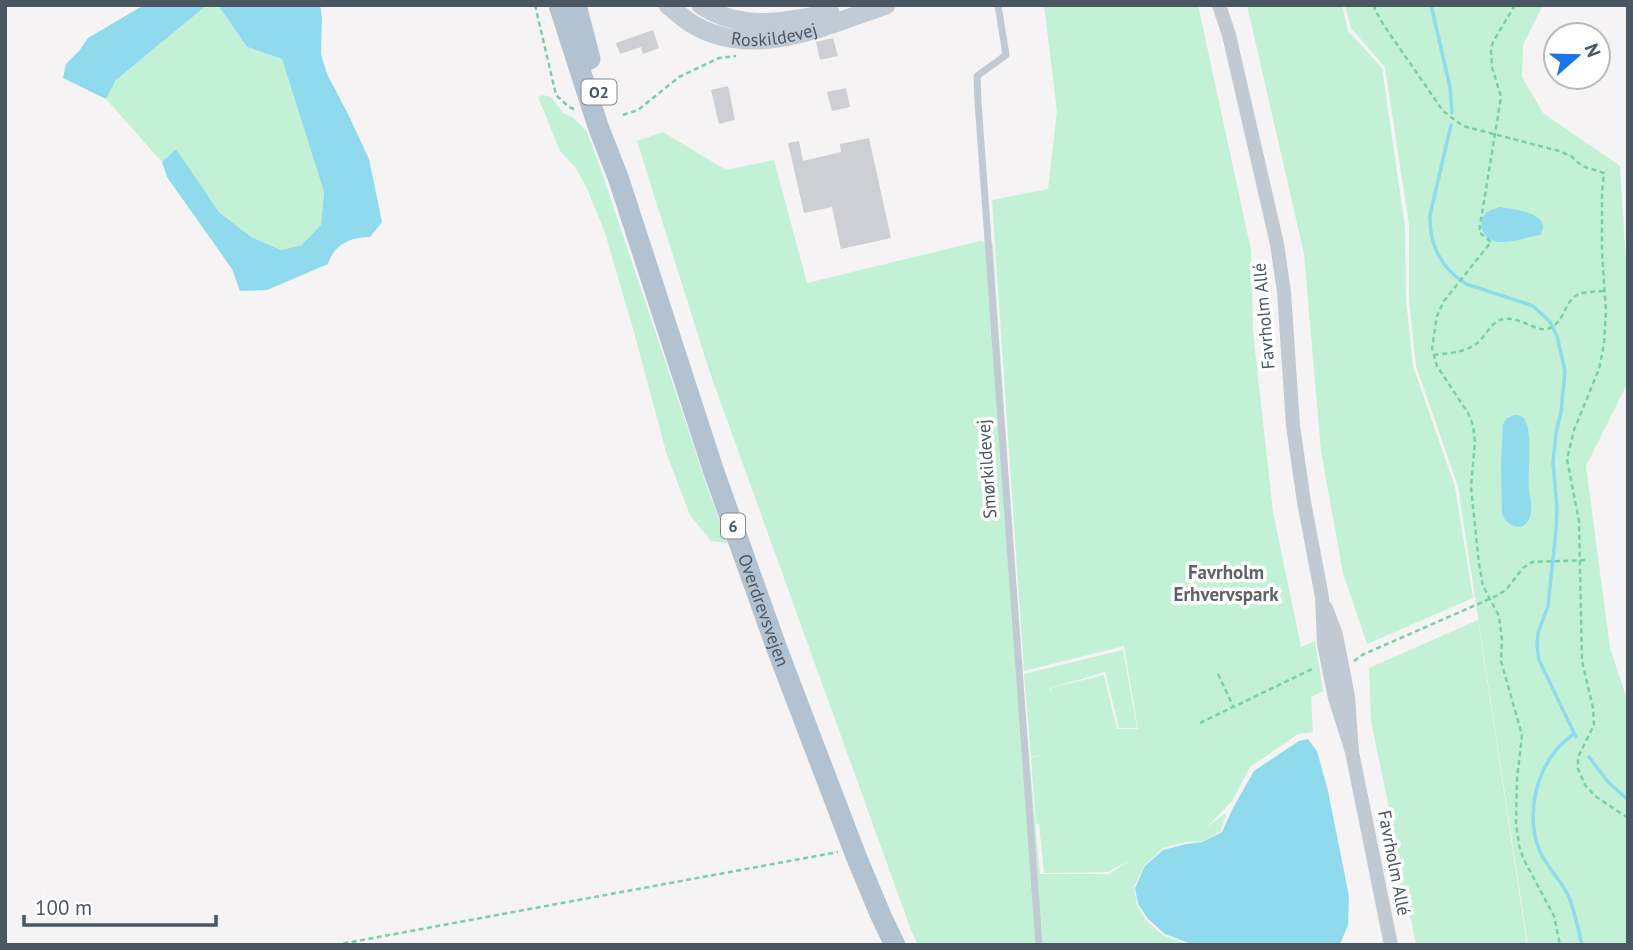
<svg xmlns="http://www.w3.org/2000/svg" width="1633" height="950" viewBox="0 0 1633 950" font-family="'PT Sans',sans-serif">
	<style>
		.green { fill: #c3f1d5 }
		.water { fill: #90daee }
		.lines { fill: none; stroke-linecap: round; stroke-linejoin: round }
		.stream { stroke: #90daee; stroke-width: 3.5 }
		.building { fill: #cdcfd5 }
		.path { stroke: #7ad0a6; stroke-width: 2.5; stroke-dasharray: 5 3.5; stroke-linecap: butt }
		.lane { stroke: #c1cad2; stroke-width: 7 }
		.street { stroke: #c1cad2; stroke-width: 14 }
		.secondary { stroke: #c1cbd6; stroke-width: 19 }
		.primary { stroke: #b3c2d1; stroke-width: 21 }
		.labels { text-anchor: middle; stroke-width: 7; stroke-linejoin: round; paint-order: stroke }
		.shield { fill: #fff; stroke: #808990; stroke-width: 2 }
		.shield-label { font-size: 16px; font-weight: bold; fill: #4a5661 }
		.street-label { font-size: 18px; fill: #4a5661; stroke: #fff }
		.neighbourhood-label { font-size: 19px; font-weight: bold; fill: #5f6368; stroke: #fff }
	</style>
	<rect width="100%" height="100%" fill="#f5f3f3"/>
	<path class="green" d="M 207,5 L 218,5 L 247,47 L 282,59 L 324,192 L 321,226 L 302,245 L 281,250 L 251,237 L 219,212 L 176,150 L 162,162 L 106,99 L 116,80 Z
		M 1044,5 L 1198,5 L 1251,250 L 1253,331 L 1273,512 L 1301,647 L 1288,653 L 1315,641 L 1323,691 L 1311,697 L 1313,732 L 1298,734 L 1250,767 L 1232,801 L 1207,827 L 1226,813 L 1221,831 L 1203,841 L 1186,842 L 1163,848 L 1145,865 L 1134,887 L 1137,905 L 1146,920 L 1164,936 L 1189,945 L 918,945 L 911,930 L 709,370 L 637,141 L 663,132 L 726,170 L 774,160 L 807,283 L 980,241 L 993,244 L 1021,670 L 1040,874 L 1109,874 L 1132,859 L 1108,872 L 1044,873 L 1039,824 L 1036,824 L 1031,758 L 1046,754 L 1031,757 L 1024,674 L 1123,650 L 1137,728 L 1119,728 L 1105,672 L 1050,688 L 1052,698 L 1051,688 L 1104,675 L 1117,729 L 1138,729 L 1124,646 L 1024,671 L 992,200 L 1048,189 L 1057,111 Z
		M 1247,5 L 1342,5 L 1348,31 L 1382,68 L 1405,227 L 1406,299 L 1413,366 L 1455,487 L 1473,598 L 1367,644 L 1343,573 L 1321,451 L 1304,254 Z
		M 1345,5 L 1543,5 L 1523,45 L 1522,77 L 1543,113 L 1620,166 L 1628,295 L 1628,382 L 1586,466 L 1610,648 L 1628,702 L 1628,945 L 1528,945 L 1458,486 L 1416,366 L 1409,299 L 1409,225 L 1385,67 L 1351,28 Z
		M 543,95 L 551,97 L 563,113 L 574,118 L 587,132 L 600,167 L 710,495 L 728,543 L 711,541 L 690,515 L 666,452 L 634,332 L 605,233 L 587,188 L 575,167 L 560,151 L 538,97 Z
		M 1478,620 L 1527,945 L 1416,945 L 1411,919 L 1401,902 L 1396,872 L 1399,856 L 1371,721 L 1369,668 Z"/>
	<path class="water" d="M 144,5 L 207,5 L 116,80 L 106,99 L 63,78 L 66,64 L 79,51 L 88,38 Z
		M 218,5 L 320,5 L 322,17 L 321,54 L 327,74 L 348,114 L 369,159 L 382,222 L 370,237 C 351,237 334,244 328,264 L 267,290 L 240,291 L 232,269 L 167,177 L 162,162 L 176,149 L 219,212 L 251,237 L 281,250 L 302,245 L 321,225 L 324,192 L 282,59 L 247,47 Z
		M 1499,207 C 1514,209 1554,213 1540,235 C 1527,237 1513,243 1500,242 C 1484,242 1473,221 1489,211 C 1492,209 1496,209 1499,207 Z
		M 1514,415 C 1521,415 1524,416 1526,423 C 1533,437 1527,471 1529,489 C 1530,497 1533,510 1530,517 C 1524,534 1506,526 1502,514 L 1501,463 L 1503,424 L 1507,418 Z
		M 1308,739 L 1317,751 L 1328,791 L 1349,896 L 1348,925 L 1340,944 L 1194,945 L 1165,934 L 1148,919 L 1138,904 L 1135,888 L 1145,866 L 1163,850 L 1186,844 L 1202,842 L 1222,832 L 1233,808 L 1254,771 L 1299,741 Z"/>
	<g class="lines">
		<path class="stream" d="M 1431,5 L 1450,87 L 1452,113
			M 1451,125 L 1430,215 C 1429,244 1441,268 1466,284 L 1533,306 L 1550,322 L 1557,336 L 1565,371 L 1561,412 L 1556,433 L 1553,462 L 1557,509 L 1556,530 L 1548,606 L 1538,633 L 1537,646 L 1539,660 L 1576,737
			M 1574,734 C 1537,758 1522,816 1542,856 C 1550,870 1562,882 1569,897 C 1575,912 1578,929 1582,945
			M 1589,757 L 1608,782 L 1628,800"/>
	</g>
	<path class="building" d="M 653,30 L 659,48 L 643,54 L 641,47 L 620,54 L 616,43 Z
		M 833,38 L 838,56 L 820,60 L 816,42 Z
		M 728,86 L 735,120 L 719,124 L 711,90 Z
		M 846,88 L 850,107 L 832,111 L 827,92 Z
		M 869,138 L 891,238 L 841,249 L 832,207 L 804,213 L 788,143 L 799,141 L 803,161 L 841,152 L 840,144 Z"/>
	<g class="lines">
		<path class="path" d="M 535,5 L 556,95 L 569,107 L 574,109
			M 1374,5 L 1375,10 L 1385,27 L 1443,111 L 1463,126 L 1559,151 L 1571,156 L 1582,166 L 1604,173 L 1602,193 L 1602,253 L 1606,311 L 1604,344 L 1599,369 L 1574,430 L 1567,459 L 1579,521 L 1582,661 L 1593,708 L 1594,725 L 1578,757 L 1578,769 L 1585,785 L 1595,796 L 1628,818
			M 1515,5 L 1493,42 L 1491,52 L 1492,67 L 1501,97 L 1479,232 L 1491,242 L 1444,301 L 1437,316 L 1432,348 L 1437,366 L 1468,413 L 1473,425 L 1475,442 L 1471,487 L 1479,564 L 1483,586 L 1499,616 L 1502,640 L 1501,661 L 1522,735 L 1517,779 L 1516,822 L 1519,845 L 1523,858 L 1554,916 L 1560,945
			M 623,115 L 638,110 L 679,77 L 719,58 L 736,56
			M 1434,355 C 1448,353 1464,353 1476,344 C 1486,337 1490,322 1503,319 C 1522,316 1536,334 1550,328 C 1565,321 1564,302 1577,295 C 1585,291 1596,292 1604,291
			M 1354,661 L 1362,655 L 1494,597 L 1506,590 L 1523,568 L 1532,562 L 1588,560
			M 1218,674 L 1233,706
			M 1200,723 L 1314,668
			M 335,945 L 838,852"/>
		<path class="lane" d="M 998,5 L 1006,55 L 977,76 L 978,102 L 1039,945"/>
		<path class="street" d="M 1219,5 L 1229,35 L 1277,244 L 1284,292 L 1293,426 L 1304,502 L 1322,597 L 1324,644 L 1335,698 L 1352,752
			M 1326,608 L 1336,635 L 1342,665 L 1348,697 L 1352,752 L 1391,945"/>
		<g class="secondary">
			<path id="s1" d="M 668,5 C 675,11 682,17 689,22 C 751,62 824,26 886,5"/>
			<path d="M 701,5 C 742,32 785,22 830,13"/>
		</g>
		<g class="primary">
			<path id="s2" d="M 559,5 L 598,126 L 619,180 L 714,472 L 777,649 L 856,856 L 881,916 L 895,945"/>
			<path d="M 576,5 L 590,59"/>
		</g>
	</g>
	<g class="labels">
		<g class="shield">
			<rect x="581.5" y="79.5" width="35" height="25" rx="5"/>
			<rect x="721" y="513.5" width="24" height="25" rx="5"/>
		</g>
		<g class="shield-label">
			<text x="599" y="98">O2</text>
			<text x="733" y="532">6</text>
		</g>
		<g class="street-label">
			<text dy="6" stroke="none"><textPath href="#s1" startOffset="116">Roskildevej</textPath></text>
			<text transform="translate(1264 316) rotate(-95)" y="6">Favrholm Allé</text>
			<text transform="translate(987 469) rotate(-94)" y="6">Smørkildevej</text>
			<text dy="6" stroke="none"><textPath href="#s2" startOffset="639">Overdrevsvejen</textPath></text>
			<text transform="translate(1394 863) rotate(79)" y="6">Favrholm Allé</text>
		</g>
		<g class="neighbourhood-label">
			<text x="1226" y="579">Favrholm<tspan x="1226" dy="22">Erhvervspark</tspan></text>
		</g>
	</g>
	<rect width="1633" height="950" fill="none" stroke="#4a5661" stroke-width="14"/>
	<g transform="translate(1577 56) rotate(70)"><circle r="33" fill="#ffffff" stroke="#b7bbc0" stroke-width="2"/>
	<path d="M0-5L12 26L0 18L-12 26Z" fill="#1a73e8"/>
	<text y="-10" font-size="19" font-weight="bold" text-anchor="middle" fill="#4a5661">N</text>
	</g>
	<path d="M24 915v10h192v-10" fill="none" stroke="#4a5661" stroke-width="3.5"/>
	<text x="35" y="915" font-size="21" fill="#4a5661" stroke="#ffffff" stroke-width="5" paint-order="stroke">100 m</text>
</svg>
